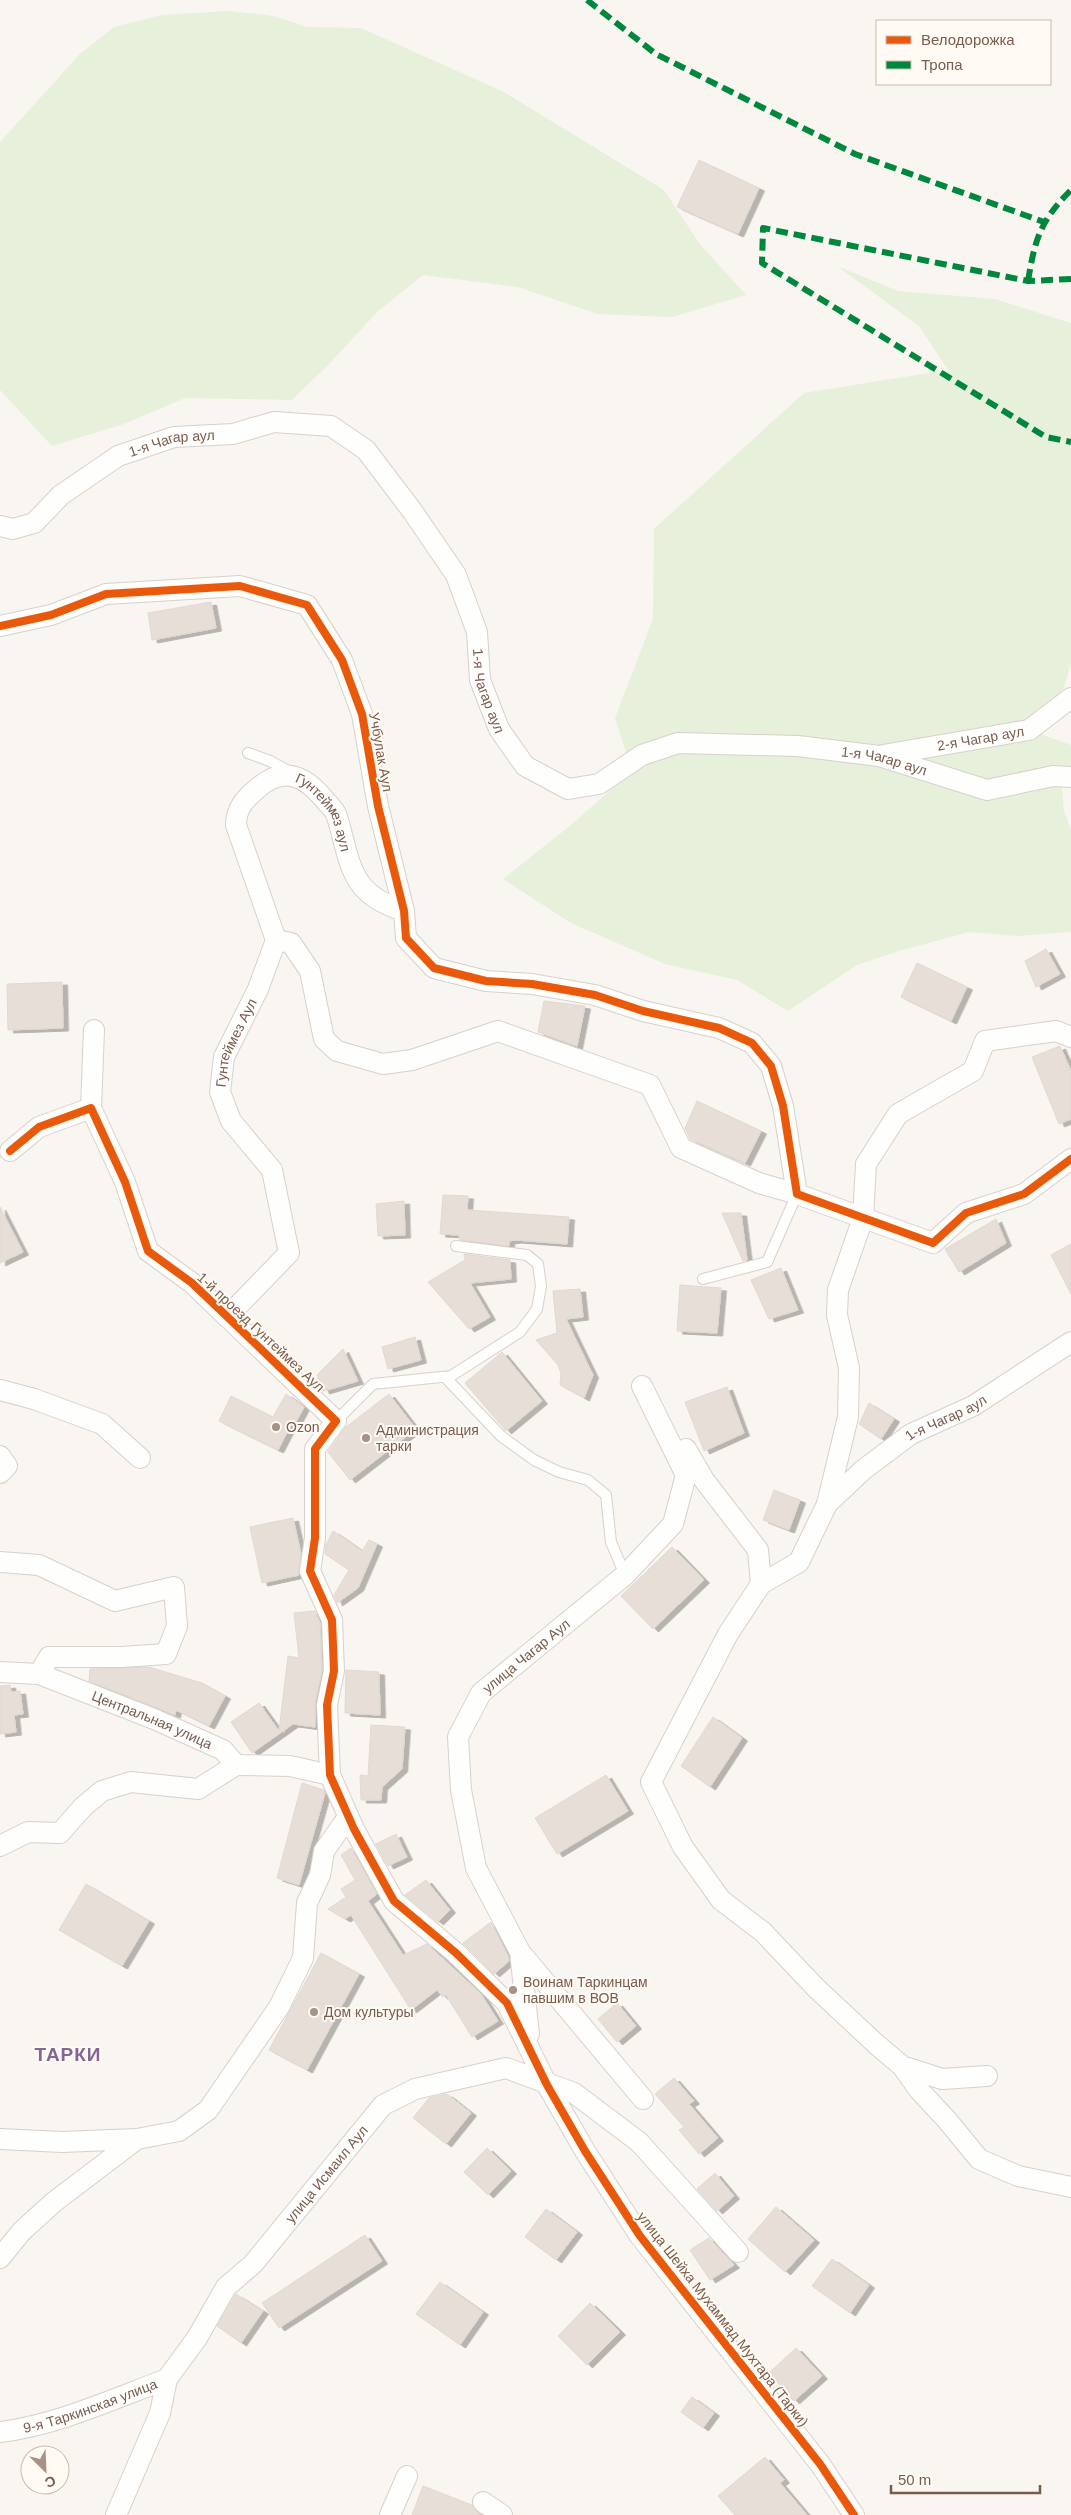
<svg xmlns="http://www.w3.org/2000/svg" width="1071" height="2515" viewBox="0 0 1071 2515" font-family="Helvetica,sans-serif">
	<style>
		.green { fill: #e7f0db }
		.building { fill: #e6ded7; stroke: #e2d8d2; filter: url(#shadow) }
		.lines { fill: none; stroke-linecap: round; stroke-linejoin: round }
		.lane-casing { stroke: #d7d1cb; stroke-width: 12 }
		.street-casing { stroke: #d7d1cb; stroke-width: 22 }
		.lane { stroke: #fefefd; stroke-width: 10 }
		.street { stroke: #fefefd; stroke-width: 20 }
		.quiet { stroke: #00873e; stroke-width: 6; stroke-dasharray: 12 6; stroke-linecap: butt }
		.cycleway-casing { stroke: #fffaf3; stroke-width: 11 }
		.cycleway { stroke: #e8590c; stroke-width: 8 }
		.poi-dot { fill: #a69286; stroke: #fffaf3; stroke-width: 2 }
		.labels { text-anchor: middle; stroke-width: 4; stroke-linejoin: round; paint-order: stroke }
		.street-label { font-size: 14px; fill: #7a5c4d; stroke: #fffaf3 }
		.poi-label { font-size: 14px; fill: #7a5c4d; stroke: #fffaf3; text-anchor: start }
		.district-label { font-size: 19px; font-weight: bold; letter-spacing: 1px; fill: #846695; stroke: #fffaf3 }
	</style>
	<defs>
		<filter id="shadow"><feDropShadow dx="5.5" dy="3" stdDeviation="0" flood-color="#0004"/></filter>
	</defs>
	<rect width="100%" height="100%" fill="#f9f5f0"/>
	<path class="green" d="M 229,11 L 274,16 L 307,27 L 361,28 L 504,92 L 664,190 L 699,243 L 746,295 L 672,317 L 598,314 L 518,287 L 423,275 L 378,311 L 331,362 L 292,400 L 185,398 L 124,424 L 52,446 L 0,390 L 0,142 L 80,54 L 114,27 L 162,15 Z
		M 837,266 L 898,291 L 995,299 L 1071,323 L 1071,662 L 1064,688 L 1029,730 L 1071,745 L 1071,777 L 1061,777 L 1064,811 L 1071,830 L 1071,932 L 1017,936 L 969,932 L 899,951 L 857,965 L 788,1011 L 737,980 L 665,964 L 571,923 L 503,879 L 571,825 L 632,771 L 615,718 L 653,619 L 654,529 L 804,393 L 948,370 L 919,326 Z"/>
	<path class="building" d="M 699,160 L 759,188 L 738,234 L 677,207 Z
		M 211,602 L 216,628 L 152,640 L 148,613 Z
		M 1046,949 L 1060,974 L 1036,987 L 1025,961 Z
		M 917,963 L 967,987 L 951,1021 L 901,997 Z
		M 62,982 L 63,1028 L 8,1030 L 7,984 Z
		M 544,1001 L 585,1006 L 577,1046 L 538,1032 Z
		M 1060,1046 L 1071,1071 L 1071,1119 L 1059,1124 L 1032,1057 Z
		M 697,1101 L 761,1131 L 745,1163 L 690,1139 L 685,1128 Z
		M 443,1195 L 468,1196 L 467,1210 L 569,1217 L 567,1244 L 516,1240 L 509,1241 L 509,1246 L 460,1240 L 459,1235 L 440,1234 Z
		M 404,1201 L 405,1235 L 378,1236 L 376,1204 Z
		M 0,1207 L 23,1252 L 0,1263 Z
		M 722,1213 L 741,1213 L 747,1260 L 743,1261 Z
		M 996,1219 L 1006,1243 L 959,1272 L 945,1249 Z
		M 1071,1244 L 1071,1294 L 1051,1255 Z
		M 464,1254 L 510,1260 L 511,1279 L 470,1283 L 490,1317 L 469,1329 L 428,1282 L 465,1260 Z
		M 781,1268 L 798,1310 L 769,1319 L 751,1280 Z
		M 680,1285 L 721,1288 L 717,1333 L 677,1331 Z
		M 580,1289 L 583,1317 L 566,1319 L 593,1375 L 584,1398 L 560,1385 L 561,1374 L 558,1365 L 536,1340 L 557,1333 L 553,1291 Z
		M 415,1337 L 421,1360 L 388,1369 L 382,1347 Z
		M 343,1349 L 358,1381 L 324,1391 L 317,1375 Z
		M 502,1352 L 542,1401 L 506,1431 L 465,1383 Z
		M 727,1387 L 744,1433 L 704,1451 L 685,1402 Z
		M 286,1394 L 304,1407 L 296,1422 L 293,1421 L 278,1450 L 219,1421 L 231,1396 L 273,1417 Z
		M 389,1394 L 416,1429 L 350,1480 L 328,1452 L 346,1427 Z
		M 869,1403 L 894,1419 L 881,1439 L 859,1424 Z
		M 774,1490 L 800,1500 L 789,1530 L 763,1520 Z
		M 293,1518 L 301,1554 L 299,1575 L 262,1583 L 250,1527 Z
		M 333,1531 L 362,1551 L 369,1540 L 377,1544 L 358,1588 L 337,1603 L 334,1595 L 349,1570 L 325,1554 L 326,1545 Z
		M 672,1547 L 704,1580 L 653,1629 L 621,1596 Z
		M 315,1611 L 320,1623 L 322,1670 L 315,1703 L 315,1727 L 293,1724 L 252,1753 L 231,1722 L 259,1703 L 279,1731 L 288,1656 L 299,1658 L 294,1613 Z
		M 149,1667 L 202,1683 L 225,1696 L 209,1726 L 176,1710 L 175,1715 L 89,1681 L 90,1669 Z
		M 346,1670 L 379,1672 L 380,1715 L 345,1713 Z
		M 10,1685 L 11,1692 L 20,1691 L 23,1714 L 14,1715 L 16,1732 L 0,1734 L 0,1686 Z
		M 713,1717 L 742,1738 L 710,1787 L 681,1766 Z
		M 371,1725 L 405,1727 L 402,1769 L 382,1787 L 381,1800 L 361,1800 L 360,1775 L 368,1776 Z
		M 606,1775 L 628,1811 L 557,1854 L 535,1818 Z
		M 302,1783 L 324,1790 L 325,1793 L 299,1885 L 277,1878 Z
		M 396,1834 L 407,1857 L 388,1866 L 376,1844 Z
		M 351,1848 L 377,1894 L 368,1901 L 403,1955 L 427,1944 L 481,1994 L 498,2021 L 472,2037 L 446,1995 L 443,1997 L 437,1990 L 411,2010 L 351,1915 L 345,1919 L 328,1909 L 346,1897 L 341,1889 L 355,1880 L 341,1855 Z
		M 426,1880 L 450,1910 L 438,1922 L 405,1895 Z
		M 86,1884 L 149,1921 L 122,1966 L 59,1930 Z
		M 491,1922 L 508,1956 L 509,1961 L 494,1974 L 463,1943 Z
		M 321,1953 L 359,1974 L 307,2070 L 269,2050 Z
		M 617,2003 L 636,2026 L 617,2042 L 598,2019 Z
		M 674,2078 L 694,2101 L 689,2104 L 718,2138 L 699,2154 L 679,2130 L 684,2127 L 655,2094 Z
		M 447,2094 L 471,2113 L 446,2144 L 413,2118 L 429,2098 Z
		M 487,2148 L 511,2171 L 488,2195 L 464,2172 Z
		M 715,2173 L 734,2196 L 717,2211 L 697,2189 Z
		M 776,2207 L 814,2240 L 785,2272 L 748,2239 Z
		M 546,2209 L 577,2232 L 556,2260 L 525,2237 Z
		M 365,2235 L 382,2261 L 279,2328 L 262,2303 Z
		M 709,2238 L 734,2265 L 710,2280 L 690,2250 Z
		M 832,2259 L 869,2285 L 850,2313 L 812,2286 Z
		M 440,2282 L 483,2312 L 460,2345 L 416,2314 Z
		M 236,2294 L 263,2311 L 241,2343 L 217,2326 Z
		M 590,2303 L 620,2332 L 587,2365 L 558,2336 Z
		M 796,2348 L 822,2376 L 794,2401 L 769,2373 Z
		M 692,2397 L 714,2413 L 703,2428 L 681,2412 Z
		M 765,2457 L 784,2480 L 780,2483 L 807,2515 L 735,2515 L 718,2496 Z
		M 423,2486 L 472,2505 L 481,2515 L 412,2515 Z"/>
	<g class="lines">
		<defs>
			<path id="lane" d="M 248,753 L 270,761 L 292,773
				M 703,1279 L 767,1262 L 797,1194
				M 445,1377 L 501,1436 L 534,1460 L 559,1472 L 588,1480 L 606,1495 L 611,1542 L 625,1575
				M 336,1421 L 373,1384 L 451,1376 L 520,1332 L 537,1309 L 541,1286 L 538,1264 L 527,1255 L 456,1246"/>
			<g id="street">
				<path id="s1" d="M 0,526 L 13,529 L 34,523 L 61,495 L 118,456 L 174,437 L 233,434 L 274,422 L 331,426 L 366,450 L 413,512 L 456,575 L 477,632 L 480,680 L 499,729 L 525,766 L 568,789 L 599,784 L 642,755 L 678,743 L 798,746 L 879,756 L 987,790 L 1053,776 L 1071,777"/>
				<path d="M 0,626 L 51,615 L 106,594 L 240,586 L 307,605 L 342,660 L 362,714 L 378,806 L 404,911 L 406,938 L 434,968 L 486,981 L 532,984 L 595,995 L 643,1011 L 719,1028 L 752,1043 L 771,1066 L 783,1106 L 797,1194 L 933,1243 L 966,1213 L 1024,1194 L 1071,1159"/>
				<path id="s2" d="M 883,755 L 1029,730 L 1071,698"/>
				<path d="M 276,940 L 291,943 L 310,971 L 324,1039 L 337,1051 L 383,1064 L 412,1060 L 498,1031 L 650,1085 L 681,1148 L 759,1183 L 797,1194"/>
				<path id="s3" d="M 276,940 L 236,825 C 236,807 246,798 259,787 C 285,766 305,776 324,799 C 328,804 334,809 336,814 C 343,833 345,855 354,873 C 364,895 383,904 404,911"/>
				<path d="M 91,1108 L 94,1030"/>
				<path d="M 10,1151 L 39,1127 L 91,1108 L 125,1182 L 148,1251 L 192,1283 L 336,1421 L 315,1449 L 315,1538 L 310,1571 L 332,1620 L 334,1671 L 327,1705 L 330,1775 L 354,1829 L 394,1901 L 456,1953 L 507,2003 L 547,2085 L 585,2151 L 640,2236 L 820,2464 L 854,2515"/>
				<path id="s4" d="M 227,1317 L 289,1253 L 272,1170 L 231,1121 L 220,1092 L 224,1057 L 258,989 L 276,940"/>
				<path d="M 0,1390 L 34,1399 L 102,1424 L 140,1458"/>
				<path d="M 686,1449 L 704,1480 L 758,1550 L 761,1584"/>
				<path d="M 0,1456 L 7,1466 L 0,1473"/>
				<path id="s5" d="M 827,1504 L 863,1470 L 911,1434 L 973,1406 L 1071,1342"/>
				<path d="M 0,1562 L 39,1565 L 115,1601 L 174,1587 L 177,1626 L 166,1654 L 122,1657 L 49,1657 L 39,1674"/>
				<path id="s6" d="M 0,1672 L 39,1674 L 154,1719 L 223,1750 L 236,1765 L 290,1766 L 330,1775"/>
				<path d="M 0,1846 L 28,1832 L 60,1833 L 83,1807 L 102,1791 L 131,1782 L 198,1789 L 236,1765"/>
				<path d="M 520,1952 L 643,2099"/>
				<path id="s7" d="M 529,2034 L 520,1952 L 476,1868 L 461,1790 L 458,1737 L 481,1693 L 625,1575 L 673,1524 L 686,1475 L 642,1386"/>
				<path d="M 902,2066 L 919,2090 L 947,2120 L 979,2159 L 1018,2176 L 1071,2187"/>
				<path d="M 987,2076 L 942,2079 L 902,2066 L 876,2044 L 816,1988 L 763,1932 L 721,1900 L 683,1847 L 651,1782 L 728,1634 L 761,1584 L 799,1562 L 827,1504 L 848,1417 L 849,1368 L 837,1315 L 838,1290 L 863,1218 L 866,1164 L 898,1114 L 973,1071 L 985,1041 L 1056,1031 L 1071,1037"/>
				<path d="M 0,2139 L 62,2142 L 137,2139"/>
				<path d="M 0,2258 L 22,2231 L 54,2202 L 137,2139 L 179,2131 L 208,2110 L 279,2007 L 303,1958 L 307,1903 L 320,1875 L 324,1851 L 348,1817"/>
				<path id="s8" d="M 167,2379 L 197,2338 L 226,2287 L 253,2264 L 383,2105 L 415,2089 L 506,2068 L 574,2093 L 639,2142 L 738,2252"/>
				<path id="s9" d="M 0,2432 C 57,2425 113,2399 167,2379 L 160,2413 L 116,2515"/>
				<path d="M 483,2502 L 502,2515"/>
				<path d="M 390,2515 L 407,2476"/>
			</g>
		</defs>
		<use href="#lane" class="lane-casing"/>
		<use href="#street" class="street-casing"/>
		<use href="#lane" class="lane"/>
		<use href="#street" class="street"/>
		<path class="quiet" d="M 587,0 L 656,54 L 855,154 L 1044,222
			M 1071,279 L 1028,281 L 763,228 L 762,263 L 1046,437 L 1071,442
			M 1028,281 C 1035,239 1040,221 1071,190"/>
		<defs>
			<path id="cycleway" d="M 0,626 L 51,615 L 106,594 L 240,586 L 307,605 L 342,660 L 362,714 L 378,806 L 404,911 L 406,938 L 434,968 L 486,981 L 532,984 L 595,995 L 643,1011 L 719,1028 L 752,1043 L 771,1066 L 783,1106 L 797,1194 L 933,1243 L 966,1213 L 1024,1194 L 1071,1159
				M 10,1151 L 39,1127 L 91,1108 L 125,1182 L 148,1251 L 192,1283 L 336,1421 L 315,1449 L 315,1538 L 310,1571 L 332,1620 L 334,1671 L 327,1705 L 330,1775 L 354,1829 L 394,1901 L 456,1953 L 507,2003 L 547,2085 L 585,2151 L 640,2236 L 820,2464 L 854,2515"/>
		</defs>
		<use href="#cycleway" class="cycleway-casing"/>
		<use href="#cycleway" class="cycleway"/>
	</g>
	<g class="poi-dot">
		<circle cx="276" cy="1427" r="5"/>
		<circle cx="366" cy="1438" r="5"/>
		<circle cx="513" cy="1990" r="5"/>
		<circle cx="314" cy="2012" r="5"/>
	</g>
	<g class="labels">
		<g class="street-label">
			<text dy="5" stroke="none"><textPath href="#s1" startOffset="199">1-я Чагар аул</textPath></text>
			<text dy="5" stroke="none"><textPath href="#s1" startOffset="679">1-я Чагар аул</textPath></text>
			<text dy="5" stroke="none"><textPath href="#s2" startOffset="99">2-я Чагар аул</textPath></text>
			<text transform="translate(381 752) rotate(80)" y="5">Учбулак Аул</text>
			<text dy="5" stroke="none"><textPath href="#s1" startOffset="1142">1-я Чагар аул</textPath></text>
			<text dy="5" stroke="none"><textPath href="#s3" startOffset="255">Гунтеймез аул</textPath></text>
			<text dy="5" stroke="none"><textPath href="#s4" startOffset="321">Гунтеймез Аул</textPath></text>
			<text transform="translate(261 1332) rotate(43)" y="5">1-й проезд Гунтеймез Аул</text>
			<text dy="5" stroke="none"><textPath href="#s5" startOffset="148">1-я Чагар аул</textPath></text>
			<text dy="5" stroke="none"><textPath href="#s7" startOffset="418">улица Чагар Аул</textPath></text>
			<text dy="5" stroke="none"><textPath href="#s6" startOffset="161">Центральная улица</textPath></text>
			<text dy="5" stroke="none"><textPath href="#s8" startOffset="261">улица Исмаил Аул</textPath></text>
			<text transform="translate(723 2319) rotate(52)" y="5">улица Шейха Мухаммад Мухтара (Тарки)</text>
			<text dy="5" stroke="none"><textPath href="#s9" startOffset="94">9-я Таркинская улица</textPath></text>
		</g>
		<g class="poi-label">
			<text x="286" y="1432">Ozon</text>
			<text x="376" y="1435">Администрация<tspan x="376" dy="16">тарки</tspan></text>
			<text x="523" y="1987">Воинам Таркинцам<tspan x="523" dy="16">павшим в ВОВ</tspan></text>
			<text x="324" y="2017">Дом культуры</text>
		</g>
		<g class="district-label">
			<text x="68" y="2061">ТАРКИ</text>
		</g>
	</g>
	<rect x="876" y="20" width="175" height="65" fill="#fffaf3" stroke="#cabbb1"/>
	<rect x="886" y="36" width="25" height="8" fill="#e8590c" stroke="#cabbb1"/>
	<text x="921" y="45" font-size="15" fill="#7a5c4d">Велодорожка</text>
	<rect x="886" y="61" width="25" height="8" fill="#00873e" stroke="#cabbb1"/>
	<text x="921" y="70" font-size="15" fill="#7a5c4d">Тропа</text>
	<g transform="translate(45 2470) rotate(156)"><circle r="24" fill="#fffaf3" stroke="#cabbb1"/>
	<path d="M0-4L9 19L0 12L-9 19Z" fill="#a69286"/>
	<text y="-8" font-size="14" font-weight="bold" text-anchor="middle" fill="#7a5c4d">С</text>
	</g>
	<path d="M891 2485v8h149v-8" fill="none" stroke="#7a5c4d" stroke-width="2.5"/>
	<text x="898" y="2485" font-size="15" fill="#7a5c4d" stroke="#fffaf3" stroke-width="4" paint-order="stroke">50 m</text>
</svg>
